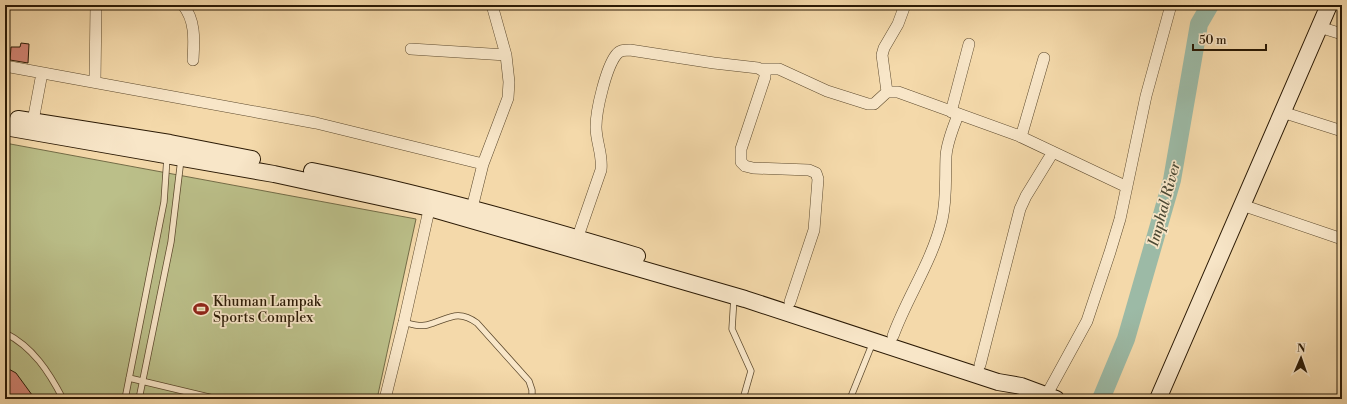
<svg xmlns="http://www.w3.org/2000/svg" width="1347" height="404" viewBox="0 0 1347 404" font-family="'Libre Bodoni',serif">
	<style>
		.green { fill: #bbbf89; stroke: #736c47 }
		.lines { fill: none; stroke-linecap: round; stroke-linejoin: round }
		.river { stroke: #9cbaa6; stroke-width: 18 }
		.building { fill: #d28473; stroke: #2b1a05 }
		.service-casing { stroke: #5d4a2e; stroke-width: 7 }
		.minor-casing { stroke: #5d4a2e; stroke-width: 12 }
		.secondary-casing { stroke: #2b1a05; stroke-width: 18 }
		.service { stroke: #f8e6c8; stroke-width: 5.5 }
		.minor { stroke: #f8e6c8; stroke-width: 11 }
		.secondary { stroke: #f8e6c8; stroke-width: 16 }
		.labels { text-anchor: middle; stroke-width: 3.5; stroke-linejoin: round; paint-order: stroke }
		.poi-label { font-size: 14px; fill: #2b1a05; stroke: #f8e6c8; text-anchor: start }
		.water-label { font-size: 15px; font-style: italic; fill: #4d4a35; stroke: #f8e6c8 }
	</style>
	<rect width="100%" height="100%" fill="#f4d9aa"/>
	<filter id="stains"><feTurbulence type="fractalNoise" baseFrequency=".005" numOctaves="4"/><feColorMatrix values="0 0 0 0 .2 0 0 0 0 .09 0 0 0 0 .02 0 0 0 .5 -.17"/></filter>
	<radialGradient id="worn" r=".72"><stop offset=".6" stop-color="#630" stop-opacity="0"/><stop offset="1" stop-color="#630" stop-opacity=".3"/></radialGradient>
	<path class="green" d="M 5,143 L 416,219 L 377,399 L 5,399 Z"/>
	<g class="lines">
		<path class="river" d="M 1101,399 L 1126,339 L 1172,180 L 1199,24 L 1210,5"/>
	</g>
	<path class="building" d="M 21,43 L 29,44 L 28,63 L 10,60 L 11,47 L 20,47 Z
		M 5,367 L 16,373 L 35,399 L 13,399 L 5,390 Z"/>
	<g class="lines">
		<defs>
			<path id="service" d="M 734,297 L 732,329 L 751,371 L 743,399
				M 404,322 C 411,324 419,327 427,325 C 447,320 457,308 477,323 L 529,381 L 532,390 L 532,399
				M 5,333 C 33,347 49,372 63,399
				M 129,378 L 217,399
				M 125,399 L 164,202 L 167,157
				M 139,399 L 171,242 L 181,159
				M 850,399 L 873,342"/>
			<path id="minor" d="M 183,5 C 196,21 194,41 193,60
				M 1319,27 L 1342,34
				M 411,49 L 506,55
				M 5,66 L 316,123 L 483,164
				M 762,69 L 779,69 L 827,91 L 868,104 L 874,104 L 887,92 L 898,92 L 1017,135 L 1127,187
				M 95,82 L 96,5
				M 887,92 L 882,55 L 884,48 L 898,24 L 905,5
				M 951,112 L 969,44
				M 1282,112 L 1342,131
				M 33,121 L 42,73
				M 1021,137 L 1044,58
				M 1242,205 L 1342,239
				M 470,216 L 483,164 L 508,98 L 509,82 L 506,55 L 492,5
				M 575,245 L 601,170 C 603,155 596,142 596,127 C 596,110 606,68 616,55 C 620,50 624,50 630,50 L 714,63 L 758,68 L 765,72 L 765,77 L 741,149 L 741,162 L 745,166 L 753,168 L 809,170 L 816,173 L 818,179 L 814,230 L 790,302
				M 893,336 C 907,297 932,262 942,220 C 947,198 945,178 946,156 C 947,142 953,128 958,115
				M 980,365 L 1020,209 L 1026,196 L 1053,152
				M 1046,396 L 1087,321 L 1110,252 L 1120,219 L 1146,96 L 1171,5
				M 385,399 L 404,322 L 431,201"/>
			<path id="secondary" d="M 18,119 L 170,143 L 252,159
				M 5,127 L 274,174 L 430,208 L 745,299 L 998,382 L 1021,386 L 1056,399
				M 312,171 C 422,193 530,224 637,256
				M 1158,399 L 1329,5"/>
		</defs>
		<use href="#service" class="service-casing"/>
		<use href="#minor" class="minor-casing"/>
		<use href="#secondary" class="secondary-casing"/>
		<use href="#service" class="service"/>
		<use href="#minor" class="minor"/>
		<use href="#secondary" class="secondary"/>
	</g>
	<defs>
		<symbol id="stadium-bare" viewBox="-9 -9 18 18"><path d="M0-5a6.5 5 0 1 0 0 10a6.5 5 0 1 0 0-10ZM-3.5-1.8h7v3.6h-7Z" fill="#8f2418" stroke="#f8e6c8" stroke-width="2.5" paint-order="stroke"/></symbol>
	</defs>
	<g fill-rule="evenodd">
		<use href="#stadium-bare" x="190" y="298" width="22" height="22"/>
	</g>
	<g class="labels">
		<g class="poi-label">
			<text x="213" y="306">Khuman Lampak<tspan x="213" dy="16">Sports Complex</tspan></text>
		</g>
		<g class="water-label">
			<text transform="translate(1164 204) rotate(-75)" y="5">Imphal River</text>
		</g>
	</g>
	<rect width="1347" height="404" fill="none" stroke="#f4d9aa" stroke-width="20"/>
	<rect x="6" y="6" width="1335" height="392" fill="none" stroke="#2b1a05" stroke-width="2"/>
	<rect x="10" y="10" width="1327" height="384" fill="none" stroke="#2b1a05"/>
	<g transform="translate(1301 358) rotate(2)" stroke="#f8e6c8" stroke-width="3" paint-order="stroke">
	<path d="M0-3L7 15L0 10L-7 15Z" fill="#2b1a05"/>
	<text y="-6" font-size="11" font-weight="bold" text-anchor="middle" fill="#2b1a05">N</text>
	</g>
	<path d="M1193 44v6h73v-6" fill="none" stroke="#2b1a05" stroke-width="2"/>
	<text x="1199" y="44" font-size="12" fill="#2b1a05" stroke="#f8e6c8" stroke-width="3" paint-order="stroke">50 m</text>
	<rect width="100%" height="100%" filter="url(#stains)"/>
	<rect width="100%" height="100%" fill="url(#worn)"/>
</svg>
